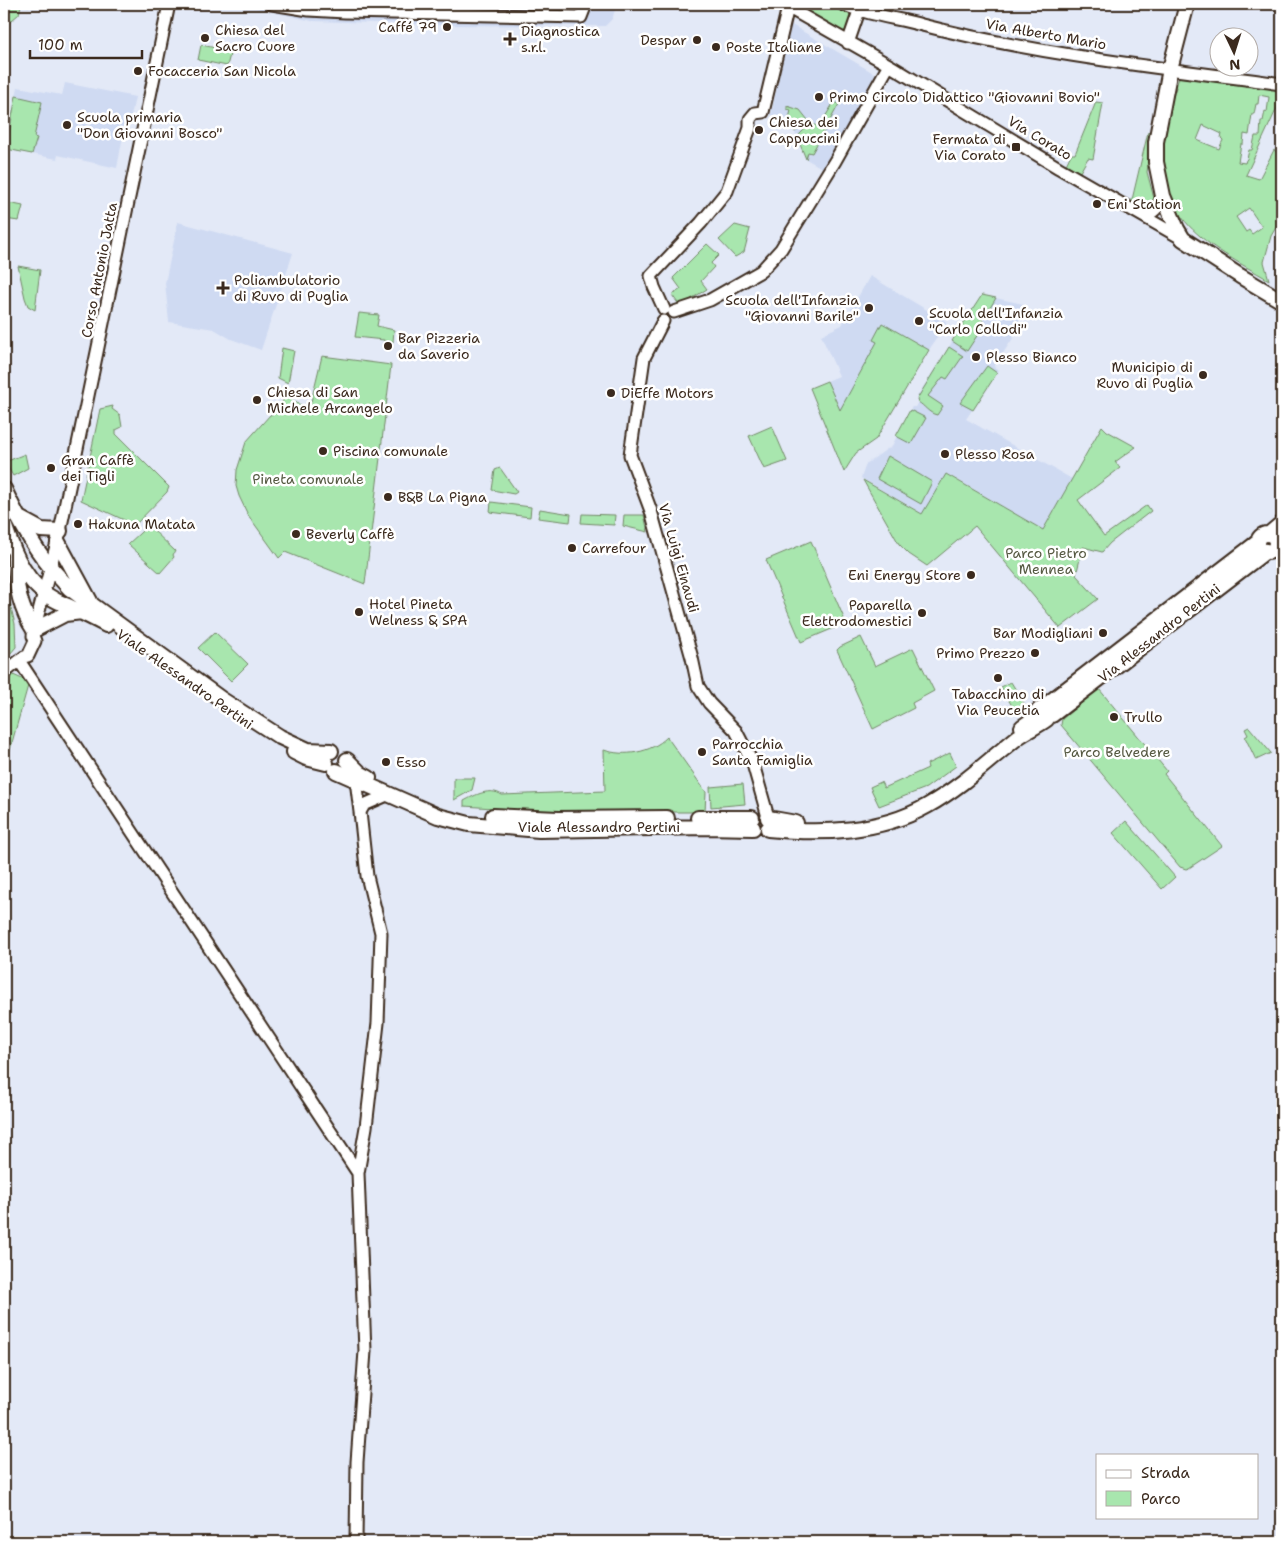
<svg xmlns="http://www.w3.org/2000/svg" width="1286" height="1546" viewBox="0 0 1286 1546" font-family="'Shantell Sans',sans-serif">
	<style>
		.built { fill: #cfdaf2 }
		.green { fill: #a8e6ae; stroke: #728866; fill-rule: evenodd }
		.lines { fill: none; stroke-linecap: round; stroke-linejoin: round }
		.secondary-casing { stroke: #3b2a1e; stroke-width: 15 }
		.primary-casing { stroke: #3b2a1e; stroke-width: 18 }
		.secondary { stroke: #fff; stroke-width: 11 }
		.primary { stroke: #fff; stroke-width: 14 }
		.poi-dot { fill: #3b2a1e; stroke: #fff; stroke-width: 2 }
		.labels { text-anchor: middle; stroke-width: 5; stroke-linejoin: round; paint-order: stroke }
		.poi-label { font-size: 14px; fill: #3b2a1e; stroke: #fff; text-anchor: start }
		.street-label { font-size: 14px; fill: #3b2a1e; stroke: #fff }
		.park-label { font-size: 14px; fill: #565942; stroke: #fff }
	</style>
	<rect width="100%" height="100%" fill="#e3e9f7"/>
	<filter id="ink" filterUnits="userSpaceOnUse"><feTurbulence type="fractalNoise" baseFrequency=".02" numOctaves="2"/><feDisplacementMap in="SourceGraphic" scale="10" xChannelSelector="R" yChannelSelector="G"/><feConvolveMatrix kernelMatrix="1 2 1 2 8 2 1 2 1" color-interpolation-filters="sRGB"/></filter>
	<g filter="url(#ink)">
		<path class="built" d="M 239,4 L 600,4 L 616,7 L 612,19 L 605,26 L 445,25 L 312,21 Z
			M 790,24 L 877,75 L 822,168 L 806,159 L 789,119 L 771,115 Z
			M 65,83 L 135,97 L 129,126 L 124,125 L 122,135 L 123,136 L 117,168 L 58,155 L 57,159 L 6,149 L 18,87 L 62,95 Z
			M 178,222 L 293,253 L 261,350 L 231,339 L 214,329 L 169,322 L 165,283 Z
			M 870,276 L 947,322 L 929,350 L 882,323 L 873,340 L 878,342 L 840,411 L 827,381 L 839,376 L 821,335 L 842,325 Z
			M 982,295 L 1023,304 L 1017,332 L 994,367 L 999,370 L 966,419 L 1072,479 L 1043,530 L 947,474 L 923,514 L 861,478 L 866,464 L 887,449 L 891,448 L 910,410 L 912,407 L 915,407 L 918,402 L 917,397 Z"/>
		<path class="green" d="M 4,4 L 31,4 L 31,6 L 21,5 L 19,14 L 4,27 Z
			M 798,4 L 828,4 L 853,14 L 844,33 L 800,7 Z
			M 201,45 L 231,51 L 227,66 L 198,60 Z
			M 1179,77 L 1279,90 L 1277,108 L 1246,175 L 1259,179 L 1274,150 L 1282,155 L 1282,217 L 1271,236 L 1264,262 L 1269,280 C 1206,244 1154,219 1163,136 C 1165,116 1174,96 1179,77 ZM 1259,95 L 1269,97 L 1267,112 L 1265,111 L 1263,121 L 1261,121 L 1260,136 L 1255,136 L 1252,150 L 1249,150 L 1247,159 L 1246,160 L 1245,163 L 1238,162 L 1241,144 L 1243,144 L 1244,134 L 1249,135 L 1252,114 L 1254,114 L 1256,104 L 1258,104 ZM 1203,125 L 1222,134 L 1221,138 L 1223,140 L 1219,149 L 1197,140 ZM 1249,208 L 1262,227 L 1252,234 L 1249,230 L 1246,232 L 1236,217 Z
			M 16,96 L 42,102 L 34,137 L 37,138 L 32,154 L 6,149 Z
			M 834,102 L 839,104 L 812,153 L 808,152 L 806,159 L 797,137 L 811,123 L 819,127 Z
			M 1096,102 L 1103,103 L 1093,159 L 1088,158 L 1080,172 L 1066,165 L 1071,154 L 1075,154 Z
			M 787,106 L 800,110 L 808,120 L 795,132 L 789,119 L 791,110 L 787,109 Z
			M 1148,132 L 1152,133 L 1147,172 L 1155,202 L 1144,212 L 1131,204 Z
			M 4,202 L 23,206 L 19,221 L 4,219 Z
			M 735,225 L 750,229 L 744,252 L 735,257 L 719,240 Z
			M 707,244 L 719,255 L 711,263 L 714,267 L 701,281 L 707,289 L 680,306 L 672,295 L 681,289 L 673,278 Z
			M 18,266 L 40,270 L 35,310 L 28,306 L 25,298 Z
			M 982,295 L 996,298 L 985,316 L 981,313 L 979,317 L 983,320 L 981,323 L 984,325 L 967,351 L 952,341 Z
			M 359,313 L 379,315 L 377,326 L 394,330 L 393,342 L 384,341 L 384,340 L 355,337 Z
			M 882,323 L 929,350 L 876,439 L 856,453 L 844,472 L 810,388 L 827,381 L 840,410 L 877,342 L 873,340 Z
			M 949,347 L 963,356 L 947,379 L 943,377 L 928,396 L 943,406 L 937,415 C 928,413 925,406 918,402 L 917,399 Z
			M 282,348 L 294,351 L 288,383 L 278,378 Z
			M 322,356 L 391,365 L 365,584 L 285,552 L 279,558 L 248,515 L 239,496 L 236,486 L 237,470 L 246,442 L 270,415 L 277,412 L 285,396 L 309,410 Z
			M 987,366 L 997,373 L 973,410 L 960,403 Z
			M 113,406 L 112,409 L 120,415 L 122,427 L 116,430 L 116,434 L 169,487 L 167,492 L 135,525 L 81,500 L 100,409 Z
			M 910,410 L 926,418 L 911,444 L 896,436 Z
			M 772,426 L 787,461 L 764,469 L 749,436 Z
			M 1102,426 L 1107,431 L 1136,447 L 1115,462 L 1120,468 L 1078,500 L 1104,536 L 1147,505 L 1151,511 L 1110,543 L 1102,552 L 1083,547 L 1076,575 L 1098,599 L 1060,628 L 975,526 L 927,566 L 909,554 L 899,544 L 863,480 L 922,514 L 946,474 L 1043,530 Z
			M 25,454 L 28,468 L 13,476 L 5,462 Z
			M 888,456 L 932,482 L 921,504 L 877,479 Z
			M 500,468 L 517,492 L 514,494 L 492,490 L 495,470 Z
			M 491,502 L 531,507 L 530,517 L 490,512 Z
			M 540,509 L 571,514 L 570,522 L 538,518 Z
			M 582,514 L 615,515 L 614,525 L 581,523 Z
			M 624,515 L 644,515 L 648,532 L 623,526 Z
			M 152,522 L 154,524 L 151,528 L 175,551 L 173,555 L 174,557 L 160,573 L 128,544 Z
			M 811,541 L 846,623 L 801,642 L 766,560 Z
			M 4,579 L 15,624 L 16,647 L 4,661 Z
			M 215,632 L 248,664 L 231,681 L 198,648 Z
			M 861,637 L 875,666 L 913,648 L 934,691 L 912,703 L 914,708 L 873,729 L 837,650 L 840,647 Z
			M 11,674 L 29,682 L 4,771 L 4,701 Z
			M 1011,682 L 1025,705 L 1015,711 L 1001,687 Z
			M 1099,689 L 1167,771 L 1164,774 L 1222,846 L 1189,868 L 1186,869 L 1180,867 L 1061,725 L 1062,719 Z
			M 1249,727 L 1271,753 L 1256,760 L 1245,737 L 1248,735 L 1245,729 Z
			M 667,737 L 706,792 L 705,812 L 550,812 L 464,806 L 464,801 C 475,795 490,787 502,795 L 605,791 L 604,750 C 624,757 651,753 667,737 Z
			M 950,753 L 956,766 L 926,788 L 879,806 L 870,787 L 881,782 L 884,788 L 928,768 L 927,764 Z
			M 454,778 L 475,778 L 472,790 L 454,800 Z
			M 743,784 L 745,804 L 711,807 L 710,787 Z
			M 1126,821 L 1175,877 L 1162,889 L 1113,833 Z"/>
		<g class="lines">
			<defs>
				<path id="secondary" d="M 272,4 L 309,10 L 345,12 L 581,17 L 586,4
					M 782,4 L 889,65 L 1059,168 L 1183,239
					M 842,4 C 867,15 896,18 922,25 C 1040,55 1162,68 1282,84
					M 848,43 L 859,11
					M 1142,215 C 1155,214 1158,207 1163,196
					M 664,309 L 654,287 L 651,276 L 701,223 L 727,191 L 750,128 L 750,119 L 755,113 L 763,112 L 788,7
					M 674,312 L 710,300 L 761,271 L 781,249 L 835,161 L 889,65
					M 663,321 L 644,358 L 630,455 L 651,511 L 692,658 L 698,686 L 709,703 L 736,731 L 753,764 L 768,817
					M 20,662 L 358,1173 L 365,1351 L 357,1462 L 356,1542
					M 4,673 L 24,657 L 28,656 L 35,641 L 33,636 L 34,630 L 60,531 L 169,4
					M 356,780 L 360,812
					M 358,1173 L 366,1127 L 378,1023 L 381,933 L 367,876 L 360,812 L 364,805 L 387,795"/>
				<path id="primary" d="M 1187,4 L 1170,69 L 1156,142 L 1156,162 L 1163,196 L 1177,229 L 1183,239 L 1240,276 L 1282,301
					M 4,489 C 17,516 31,544 51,568 C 57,575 63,581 69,588 L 221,699 L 280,737 L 308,750 L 331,751
					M 19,518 L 41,530 L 60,531
					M 4,524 C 14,554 26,586 57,601 C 74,609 90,616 106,625
					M 1269,534 L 1282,523
					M1258 543a9 9 0 1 1 18 0a9 9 0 1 1-18 0Z
					M 58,542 L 90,601
					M 15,557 C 15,582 20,609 34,630 L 65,614 L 82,612
					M 1046,705 L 1258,542
					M 1052,715 L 1266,551
					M 1022,727 L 1032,720 L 1039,710
					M 294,752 L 306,758 L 326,763
					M 347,760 L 360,773 L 369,778
					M 336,771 L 438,816 L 469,824 L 539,830 L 706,827 L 753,828
					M 493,816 L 558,819 L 667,818
					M 698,818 L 752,818
					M 768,818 L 796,823
					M 768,829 C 821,834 879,833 927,806 C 961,787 988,761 1018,737 C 1027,730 1038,726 1047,719"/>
			</defs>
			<use href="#secondary" class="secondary-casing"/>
			<use href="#primary" class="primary-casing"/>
			<use href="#secondary" class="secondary"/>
			<use href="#primary" class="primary"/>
		</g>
	</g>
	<g class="poi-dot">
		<circle cx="447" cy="27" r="5"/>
		<circle cx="205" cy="38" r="5"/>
		<path d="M507.5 31.5h5v5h5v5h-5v5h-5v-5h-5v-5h5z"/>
		<circle cx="697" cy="40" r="5"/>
		<circle cx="716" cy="47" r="5"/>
		<circle cx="138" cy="71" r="5"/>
		<circle cx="819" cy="97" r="5"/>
		<circle cx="67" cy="125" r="5"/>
		<circle cx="759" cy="130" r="5"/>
		<rect x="1011" y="142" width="10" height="10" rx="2.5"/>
		<circle cx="1097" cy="204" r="5"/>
		<path d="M220.5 280.5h5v5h5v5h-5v5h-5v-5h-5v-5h5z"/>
		<circle cx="869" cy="308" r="5"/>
		<circle cx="919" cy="321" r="5"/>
		<circle cx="388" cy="346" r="5"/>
		<circle cx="976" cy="357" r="5"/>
		<circle cx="1203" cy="375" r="5"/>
		<circle cx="611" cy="393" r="5"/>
		<circle cx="257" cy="400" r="5"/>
		<circle cx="323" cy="451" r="5"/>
		<circle cx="945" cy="454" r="5"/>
		<circle cx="51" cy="468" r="5"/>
		<circle cx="388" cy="497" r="5"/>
		<circle cx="78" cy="524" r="5"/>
		<circle cx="296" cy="534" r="5"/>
		<circle cx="572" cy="548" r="5"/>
		<circle cx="971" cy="575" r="5"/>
		<circle cx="359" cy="612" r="5"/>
		<circle cx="922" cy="613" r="5"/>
		<circle cx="1103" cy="633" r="5"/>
		<circle cx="1035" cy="653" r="5"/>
		<circle cx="998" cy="678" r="5"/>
		<circle cx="1114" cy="717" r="5"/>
		<circle cx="702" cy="752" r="5"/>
		<circle cx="386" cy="762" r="5"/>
	</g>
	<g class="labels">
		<g class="poi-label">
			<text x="437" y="32" text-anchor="end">Caffé 79</text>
			<text x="215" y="35">Chiesa del<tspan x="215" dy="16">Sacro Cuore</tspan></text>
			<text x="521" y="36">Diagnostica<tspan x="521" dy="16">s.r.l.</tspan></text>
			<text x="687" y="45" text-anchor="end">Despar</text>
			<text x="726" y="52">Poste Italiane</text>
			<text x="148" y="76">Focacceria San Nicola</text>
			<text x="829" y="102">Primo Circolo Didattico "Giovanni Bovio"</text>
			<text x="77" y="122">Scuola primaria<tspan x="77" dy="16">"Don Giovanni Bosco"</tspan></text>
			<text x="769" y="127">Chiesa dei<tspan x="769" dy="16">Cappuccini</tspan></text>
			<text x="1006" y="144" text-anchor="end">Fermata di<tspan x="1006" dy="16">Via Corato</tspan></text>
			<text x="1107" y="209">Eni Station</text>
			<text x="234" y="285">Poliambulatorio<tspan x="234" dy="16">di Ruvo di Puglia</tspan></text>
			<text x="859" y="305" text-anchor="end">Scuola dell'Infanzia<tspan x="859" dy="16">"Giovanni Barile"</tspan></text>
			<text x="929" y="318">Scuola dell'Infanzia<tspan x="929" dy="16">"Carlo Collodi"</tspan></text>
			<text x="398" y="343">Bar Pizzeria<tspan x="398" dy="16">da Saverio</tspan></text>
			<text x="986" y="362">Plesso Bianco</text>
			<text x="1193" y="372" text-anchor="end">Municipio di<tspan x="1193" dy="16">Ruvo di Puglia</tspan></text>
			<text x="267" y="397">Chiesa di San<tspan x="267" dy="16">Michele Arcangelo</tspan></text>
			<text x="621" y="398">DiEffe Motors</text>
			<text x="333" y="456">Piscina comunale</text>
			<text x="955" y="459">Plesso Rosa</text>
			<text x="61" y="465">Gran Caffè<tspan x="61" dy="16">dei Tigli</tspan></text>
			<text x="398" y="502">B&amp;B La Pigna</text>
			<text x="88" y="529">Hakuna Matata</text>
			<text x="306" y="539">Beverly Caffè</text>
			<text x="582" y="553">Carrefour</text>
			<text x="961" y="580" text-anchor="end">Eni Energy Store</text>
			<text x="369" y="609">Hotel Pineta<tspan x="369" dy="16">Welness &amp; SPA</tspan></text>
			<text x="912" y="610" text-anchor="end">Paparella<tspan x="912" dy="16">Elettrodomestici</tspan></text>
			<text x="1093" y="638" text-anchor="end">Bar Modigliani</text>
			<text x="1025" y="658" text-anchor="end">Primo Prezzo</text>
			<text x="998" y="699" text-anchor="middle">Tabacchino di<tspan x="998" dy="16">Via Peucetia</tspan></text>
			<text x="1124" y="722">Trullo</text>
			<text x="712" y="749">Parrocchia<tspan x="712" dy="16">Santa Famiglia</tspan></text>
			<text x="396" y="767">Esso</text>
		</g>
		<g class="street-label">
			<text transform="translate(1046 34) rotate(10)" y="5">Via Alberto Mario</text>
			<text transform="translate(1040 138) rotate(31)" y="5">Via Corato</text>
			<text transform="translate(99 270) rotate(-79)" y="5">Corso Antonio Jatta</text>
			<text transform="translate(679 558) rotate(74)" y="5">Via Luigi Einaudi</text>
			<text transform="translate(1159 633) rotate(-38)" y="5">Via Alessandro Pertini</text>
			<text transform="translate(185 679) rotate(35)" y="5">Viale Alessandro Pertini</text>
			<text x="599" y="832">Viale Alessandro Pertini</text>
		</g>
		<g class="park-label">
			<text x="308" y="484">Pineta comunale</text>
			<text x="1046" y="558">Parco Pietro<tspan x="1046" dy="16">Mennea</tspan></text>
			<text x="1117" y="757">Parco Belvedere</text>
		</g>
	</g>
	<rect width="1286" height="1546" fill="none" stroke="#fff" stroke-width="20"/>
	<rect x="10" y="10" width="1266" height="1526" fill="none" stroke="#3b2a1e" stroke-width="2" filter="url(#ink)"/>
	<rect x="1096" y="1454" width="162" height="65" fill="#ffffff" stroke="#b1aaa5"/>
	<rect x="1106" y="1470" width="25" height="8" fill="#ffffff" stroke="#b1aaa5"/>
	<text x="1141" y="1478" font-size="15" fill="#3b2a1e">Strada</text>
	<rect x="1106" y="1491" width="25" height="15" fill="#a8e6ae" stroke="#b1aaa5"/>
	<text x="1141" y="1504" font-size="15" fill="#3b2a1e">Parco</text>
	<g transform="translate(1234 52) rotate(176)"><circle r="24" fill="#ffffff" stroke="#b1aaa5"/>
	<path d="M0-4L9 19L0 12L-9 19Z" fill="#3b2a1e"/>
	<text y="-8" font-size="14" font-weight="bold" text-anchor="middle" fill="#3b2a1e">N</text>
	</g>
	<path d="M30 50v8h112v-8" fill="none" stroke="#3b2a1e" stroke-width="2.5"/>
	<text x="38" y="50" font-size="15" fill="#3b2a1e" stroke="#ffffff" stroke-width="4" paint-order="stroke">100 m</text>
</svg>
